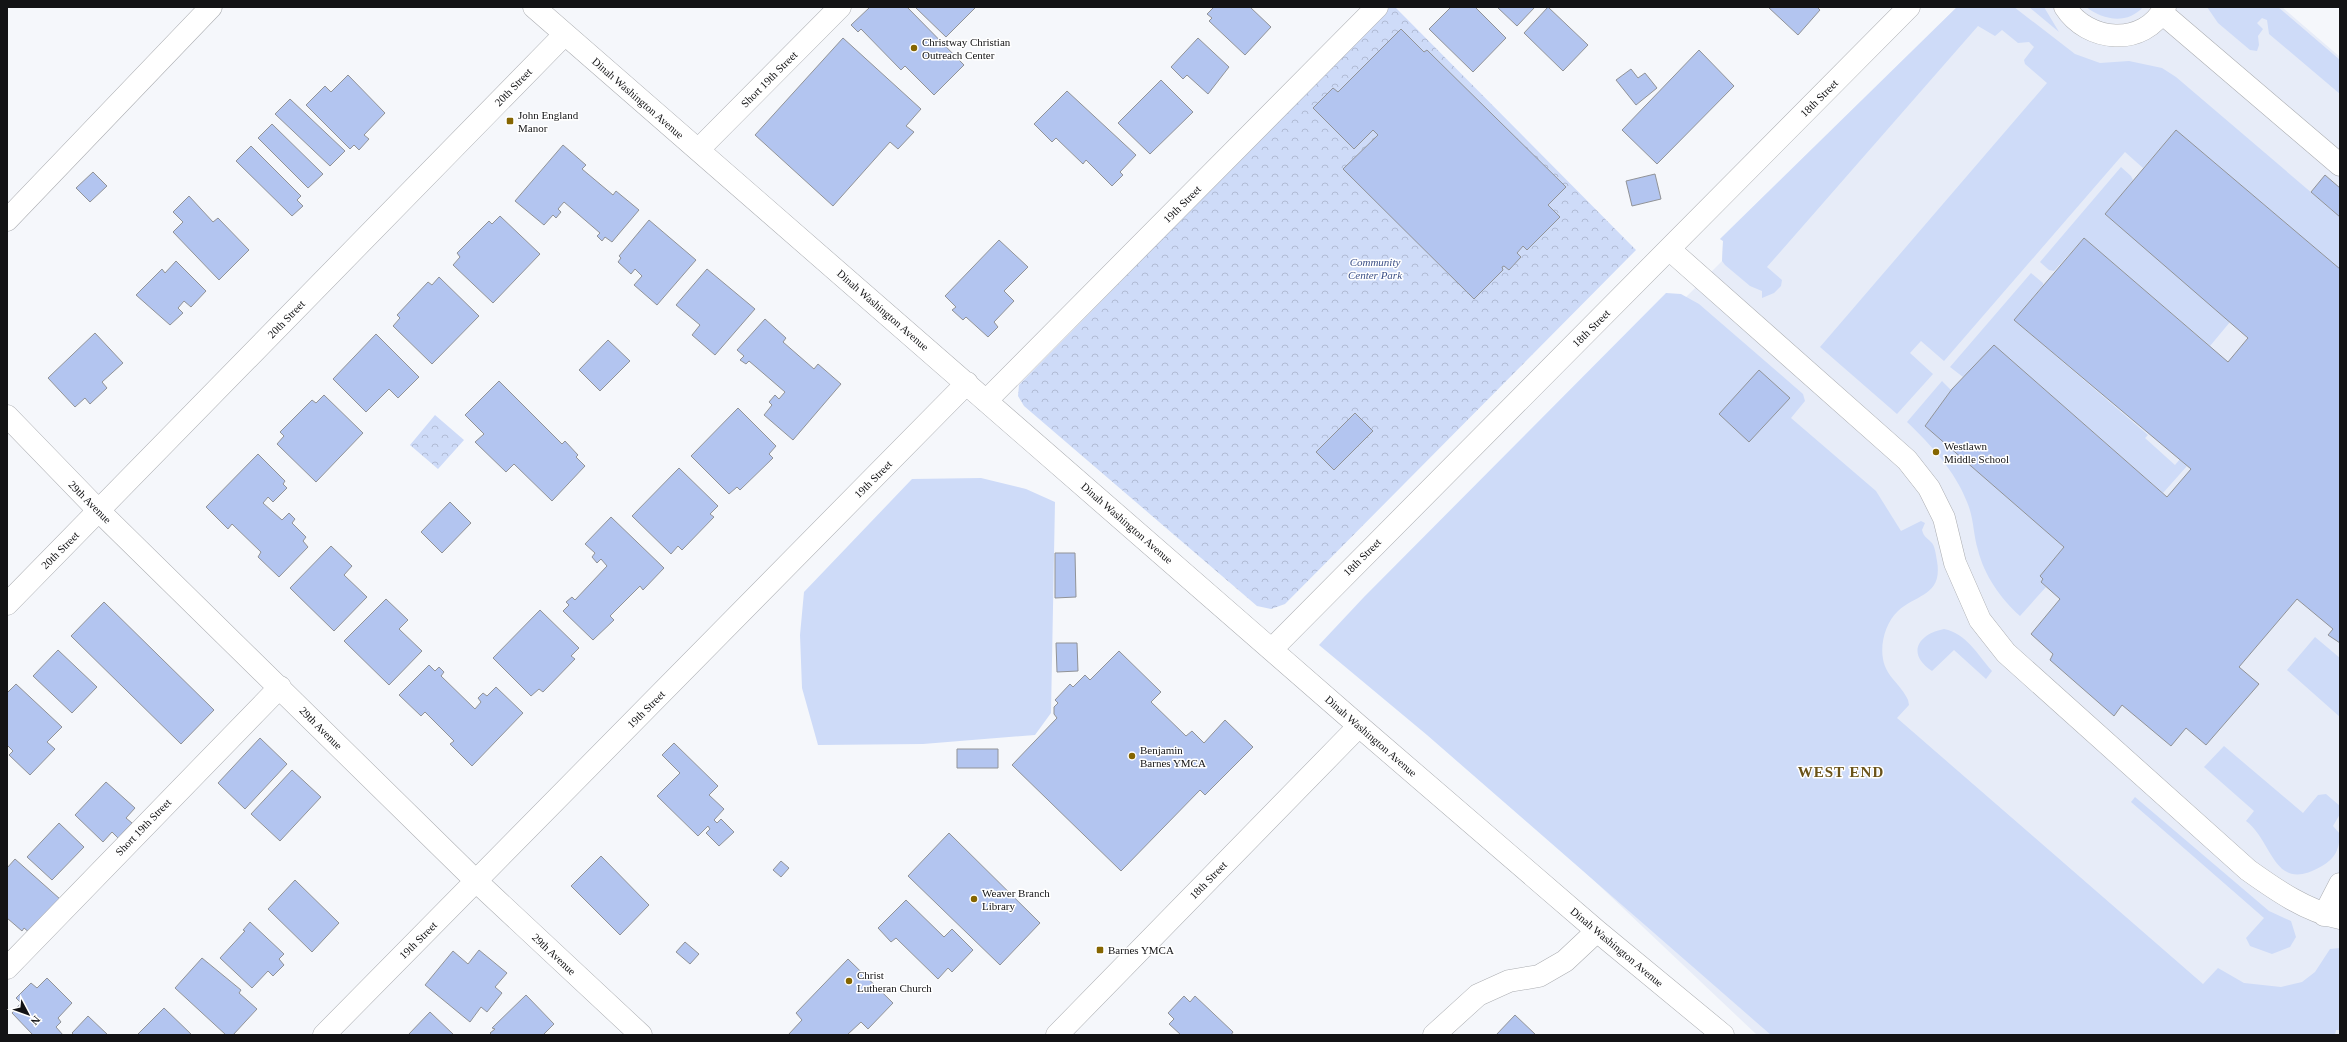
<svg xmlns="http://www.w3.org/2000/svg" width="2347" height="1042" viewBox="0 0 2347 1042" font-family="'Times New Roman',serif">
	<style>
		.built { fill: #e7ecf8 }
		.grass { fill: #cedbf8 }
		.park { fill: url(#park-crowns) }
		.building { fill: #b3c5f0; stroke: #919397 }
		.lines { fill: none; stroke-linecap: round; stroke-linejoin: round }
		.minor-casing { stroke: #abadb1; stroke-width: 23 }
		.minor { stroke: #fff; stroke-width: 22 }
		.poi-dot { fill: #856500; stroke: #fff; stroke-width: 1.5 }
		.labels { text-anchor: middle; stroke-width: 3; stroke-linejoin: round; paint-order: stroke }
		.poi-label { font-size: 11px; fill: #131315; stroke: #fff; text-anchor: start }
		.street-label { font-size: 11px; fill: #131315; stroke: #fff }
		.park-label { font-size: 11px; font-style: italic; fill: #3c5086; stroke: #fff }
		.district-label { font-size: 15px; font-weight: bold; letter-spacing: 1px; fill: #6a5319; stroke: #fff }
	</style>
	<defs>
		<pattern id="park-crowns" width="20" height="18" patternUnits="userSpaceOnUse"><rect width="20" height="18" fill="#cedbf8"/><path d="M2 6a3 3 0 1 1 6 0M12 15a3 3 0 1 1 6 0" fill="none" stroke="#b0bbd4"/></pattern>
	</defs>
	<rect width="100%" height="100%" fill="#f5f7fb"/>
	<path class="built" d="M 1957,7 L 2282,7 L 2340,57 L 2340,1035 L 1757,1035 L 1342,642 L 1722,261 L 1723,241 L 1720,239 Z"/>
	<path class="grass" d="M 1957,7 L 2014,7 L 2075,54 L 2100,63 L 2129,61 L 2162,68 L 2176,77 L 2340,217 L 2340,269 L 2176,130 L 2143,168 L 2125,152 L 1944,361 L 1921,341 L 1910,353 L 1933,374 L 1897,414 L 1820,347 L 2047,83 L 2025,64 L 2024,60 L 2034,47 L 2029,42 L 2018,43 L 2002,30 L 1995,36 L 1978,26 L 1767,267 L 1782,280 L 1781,286 L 1774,293 L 1762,298 L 1762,291 L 1750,286 L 1725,265 L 1722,261 L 1723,241 L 1720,239 Z
		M 2029,7 L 2044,7 L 2059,32 Z
		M 2086,7 L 2143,7 C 2127,25 2103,20 2086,7 Z
		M 2207,7 L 2278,7 L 2340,60 L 2340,94 L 2269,34 L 2267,20 L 2262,18 L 2257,23 L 2263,29 L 2258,36 L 2259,45 L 2257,51 L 2250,50 L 2218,23 Z
		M 2121,167 L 2131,176 L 2133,180 L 2106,215 L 2230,322 L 2210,346 L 2084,238 L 2054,271 L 2049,270 L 2040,262 Z
		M 2031,273 L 2043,283 L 2043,285 L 2014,320 L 2148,435 L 2145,438 L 2175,465 L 2180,459 L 2187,466 L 2163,493 L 1994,346 L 1963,377 L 1950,367 Z
		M 1666,293 L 1681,294 L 1699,304 L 1803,394 L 1805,401 L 1791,418 L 1876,491 L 1901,531 L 1921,521 L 1925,523 L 1922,530 C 1924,537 1926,537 1931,542 C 1935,545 1936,556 1937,561 C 1943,596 1916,594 1898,611 C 1886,622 1880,643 1883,659 C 1886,677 1901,684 1908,700 L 1909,705 L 1897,718 L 2203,984 L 2218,968 L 2244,983 L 2281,987 L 2302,982 L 2315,972 L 2330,949 L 2340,948 L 2340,1030 L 2336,1030 L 2335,1035 L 1771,1035 L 1427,735 L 1319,645 L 1364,597 Z
		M 1942,381 L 1952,391 L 1925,426 L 2064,547 L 2040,576 L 2043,579 L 2041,582 L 2046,587 L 2020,616 C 2001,599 1984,575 1978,550 C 1973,534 1974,518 1967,502 C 1955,471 1931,445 1907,422 Z
		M 981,478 L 1026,489 L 1055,502 L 1051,713 L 1035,735 L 923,744 L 818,745 L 802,688 L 800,635 L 804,592 L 912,479 Z
		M 1944,629 C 1967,634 1977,654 1992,671 L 1986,679 L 1954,650 L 1932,671 C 1906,654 1918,634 1944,629 Z
		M 2315,637 L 2340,658 L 2340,717 L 2287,670 Z
		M 2224,746 L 2303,813 L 2318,795 L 2326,794 L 2340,806 L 2340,814 L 2333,826 L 2340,834 C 2339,849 2336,858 2322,866 C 2273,895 2274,842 2246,821 L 2254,811 L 2204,767 Z
		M 2135,797 L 2269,911 L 2291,921 L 2296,937 L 2290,947 L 2272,954 L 2250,946 L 2246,938 L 2264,918 L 2131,802 Z"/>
	<path class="park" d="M 1390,7 L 1395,7 L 1636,250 L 1285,604 L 1271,609 L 1257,606 L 1024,406 L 1018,396 L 1019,385 Z
		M 435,415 L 464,440 L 438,469 L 410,445 Z"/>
	<path class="building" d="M 870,7 L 907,7 L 964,65 L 934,95 L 905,66 L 901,70 L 861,29 L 858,32 L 851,25 Z
		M 915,7 L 976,7 L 946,37 Z
		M 1214,7 L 1250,7 L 1271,27 L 1245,55 L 1209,21 L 1212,18 L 1207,14 Z
		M 1451,7 L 1475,7 L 1506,38 L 1473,72 L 1429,29 Z
		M 1497,7 L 1535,7 L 1517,26 Z
		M 1548,7 L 1588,45 L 1563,71 L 1524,33 Z
		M 1768,7 L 1817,7 L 1820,10 L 1798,35 Z
		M 1401,29 L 1424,52 L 1427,50 L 1566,187 L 1548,205 L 1560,217 L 1527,250 L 1523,246 L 1517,253 L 1521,257 L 1509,270 L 1504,266 L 1502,267 L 1503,270 L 1474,299 L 1343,169 L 1378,135 L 1373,130 L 1354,149 L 1313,108 L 1333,88 L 1338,92 Z
		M 843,38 L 921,109 L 906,126 L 914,132 L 898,149 L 890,142 L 833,206 L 755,135 Z
		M 1198,38 L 1229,67 L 1208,94 L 1187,75 L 1183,79 L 1171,67 Z
		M 1699,50 L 1734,86 L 1657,164 L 1622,130 Z
		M 1631,69 L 1638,78 L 1645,73 L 1657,88 L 1636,105 L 1616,80 Z
		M 348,75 L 385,113 L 364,135 L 369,139 L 359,150 L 354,145 L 350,149 L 306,105 L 325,86 L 331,92 Z
		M 1161,80 L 1193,112 L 1150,154 L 1118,123 Z
		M 1067,91 L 1136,155 L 1120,172 L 1123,175 L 1112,186 L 1086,160 L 1083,164 L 1056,138 L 1052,142 L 1034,124 Z
		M 290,99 L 345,151 L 330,166 L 275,114 Z
		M 272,124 L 323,174 L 308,188 L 258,138 Z
		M 2176,130 L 2340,269 L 2340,643 L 2328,635 L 2333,629 L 2297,599 L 2239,667 L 2259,684 L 2206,745 L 2186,728 L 2171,746 L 2122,705 L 2114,716 L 2050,660 L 2053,654 L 2031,634 L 2060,599 L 2041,582 L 2043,579 L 2040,576 L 2064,547 L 1925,426 L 1952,389 L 1994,345 L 2167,497 L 2191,469 L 2014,320 L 2084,238 L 2228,362 L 2248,338 L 2105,214 Z
		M 563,145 L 586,165 L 582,169 L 613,195 L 616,191 L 639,210 L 612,242 L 605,237 L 602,241 L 597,236 L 600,233 L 564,202 L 558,209 L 561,212 L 556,218 L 553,215 L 544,225 L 515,201 Z
		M 251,146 L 301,196 L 297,200 L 303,206 L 292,216 L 236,161 Z
		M 93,172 L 107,186 L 90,202 L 76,188 Z
		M 1655,174 L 1661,199 L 1632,206 L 1626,181 Z
		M 2325,175 L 2340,188 L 2340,217 L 2311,192 Z
		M 189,196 L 213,222 L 218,218 L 249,250 L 219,280 L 173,232 L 183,222 L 173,212 Z
		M 500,216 L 540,254 L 493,303 L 453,265 L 460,257 L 457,253 L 489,221 L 492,224 Z
		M 649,220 L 696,260 L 657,305 L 634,285 L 642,276 L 635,269 L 631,274 L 618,262 L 621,258 L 619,256 Z
		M 999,240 L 1028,267 L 1004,291 L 1014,301 L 994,322 L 998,327 L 988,337 L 966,317 L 963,320 L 952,310 L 956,307 L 945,296 Z
		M 176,261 L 206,291 L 191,307 L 184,301 L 178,308 L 183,313 L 170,325 L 136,295 L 162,269 L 165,273 Z
		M 707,269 L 755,309 L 715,355 L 692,335 L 700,325 L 676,305 Z
		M 439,277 L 479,316 L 432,364 L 393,326 L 400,318 L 397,315 L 428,282 L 432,285 Z
		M 765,319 L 786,338 L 783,342 L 814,369 L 818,364 L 841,384 L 793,440 L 764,415 L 772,405 L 769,402 L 775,395 L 779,399 L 785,392 L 749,361 L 746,364 L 740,360 L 744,356 L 737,350 Z
		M 95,333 L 123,363 L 102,382 L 107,388 L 90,404 L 85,398 L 75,407 L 48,378 Z
		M 376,334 L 419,377 L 398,398 L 389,389 L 366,412 L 333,379 Z
		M 608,340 L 630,361 L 600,391 L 579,370 Z
		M 1759,370 L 1790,398 L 1749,442 L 1719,414 Z
		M 499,381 L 562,444 L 565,441 L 578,455 L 576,457 L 585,466 L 552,501 L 514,464 L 506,472 L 475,442 L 484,434 L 465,415 Z
		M 324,395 L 363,433 L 316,482 L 277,444 L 284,436 L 280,432 L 312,400 L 316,403 Z
		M 738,408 L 776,446 L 769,454 L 773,458 L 740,490 L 737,487 L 729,494 L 691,456 Z
		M 1355,413 L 1373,431 L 1334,470 L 1316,452 Z
		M 258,454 L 285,481 L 283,484 L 287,488 L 273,502 L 268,497 L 263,503 L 282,520 L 289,513 L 295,519 L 292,523 L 306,537 L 303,541 L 308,547 L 279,577 L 258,557 L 261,552 L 232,524 L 228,529 L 206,507 Z
		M 679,468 L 718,506 L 710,514 L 714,517 L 682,550 L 678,546 L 671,554 L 632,516 Z
		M 450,502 L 471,523 L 442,553 L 421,532 Z
		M 611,517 L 664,568 L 643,590 L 640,586 L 610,616 L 614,620 L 593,640 L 563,611 L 569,605 L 566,602 L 572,597 L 575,600 L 607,566 L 601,559 L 597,563 L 592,557 L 595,553 L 585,544 Z
		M 331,546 L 352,566 L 344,575 L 367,597 L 334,631 L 290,588 Z
		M 1055,553 L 1075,553 L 1076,597 L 1055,598 Z
		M 386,599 L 408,620 L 399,629 L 422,651 L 389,685 L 344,641 Z
		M 104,602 L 214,710 L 181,744 L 71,636 Z
		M 540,610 L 579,648 L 571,656 L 575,659 L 543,692 L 539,689 L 531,696 L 493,658 Z
		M 1056,643 L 1077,643 L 1078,671 L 1057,672 Z
		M 58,650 L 97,687 L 72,713 L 33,676 Z
		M 1119,651 L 1161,692 L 1151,702 L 1186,736 L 1192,731 L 1204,743 L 1225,720 L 1253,747 L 1205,795 L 1200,790 L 1121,871 L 1012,765 L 1057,718 L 1054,714 L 1054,707 L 1058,703 L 1055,700 L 1070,684 L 1073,687 L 1085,675 L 1090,680 Z
		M 429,665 L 435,671 L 439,667 L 444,672 L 441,676 L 475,709 L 481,702 L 478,698 L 483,693 L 487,696 L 496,687 L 523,713 L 472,766 L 450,744 L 454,741 L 425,712 L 421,716 L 399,695 Z
		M 16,684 L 62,727 L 47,742 L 55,749 L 30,775 L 9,755 L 13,751 L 7,745 L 7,693 Z
		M 260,738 L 287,764 L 245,809 L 218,783 Z
		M 674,743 L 718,786 L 709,795 L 724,809 L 714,820 L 717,823 L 721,819 L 734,832 L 719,846 L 706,833 L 710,829 L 708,826 L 698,836 L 657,796 L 680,773 L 662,755 Z
		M 957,749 L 998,749 L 998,768 L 957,768 Z
		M 292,770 L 321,797 L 280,841 L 251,814 Z
		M 106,782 L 135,808 L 126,818 L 132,823 L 118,838 L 112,832 L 103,842 L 75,815 Z
		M 59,823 L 84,847 L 52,880 L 27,857 Z
		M 949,833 L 1040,923 L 1000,965 L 908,876 Z
		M 601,856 L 649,905 L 620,935 L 571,886 Z
		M 15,859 L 60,899 L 30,933 L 24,928 L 22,931 L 7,918 L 7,868 Z
		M 781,861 L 789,868 L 781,877 L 773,870 Z
		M 295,880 L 339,923 L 312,952 L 268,909 Z
		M 906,900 L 944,937 L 952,929 L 973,950 L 952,972 L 948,968 L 938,979 L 896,938 L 891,942 L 878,928 Z
		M 250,922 L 284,954 L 279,959 L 284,965 L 273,976 L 268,971 L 252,988 L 220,958 L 245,931 L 243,930 Z
		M 685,942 L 699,954 L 690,964 L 676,952 Z
		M 479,950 L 507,973 L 495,987 L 502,993 L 487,1012 L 481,1007 L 470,1022 L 425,985 L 453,951 L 468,964 Z
		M 202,958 L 241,990 L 239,993 L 257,1009 L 233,1035 L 226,1035 L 175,988 Z
		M 848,959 L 893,1003 L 868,1029 L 861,1022 L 847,1035 L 788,1035 L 802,1020 L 796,1013 Z
		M 47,978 L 72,1003 L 58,1018 L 61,1022 L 56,1027 L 63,1035 L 33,1035 L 12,1013 L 21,1003 L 16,998 L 31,983 L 37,988 Z
		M 526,995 L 554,1024 L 543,1035 L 492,1035 L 490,1033 L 495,1029 L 492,1028 Z
		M 1184,996 L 1190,1002 L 1195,996 L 1233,1032 L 1231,1035 L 1181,1035 L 1169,1024 L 1174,1019 L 1168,1013 Z
		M 164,1008 L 192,1035 L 137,1035 Z
		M 430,1012 L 454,1035 L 408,1035 Z
		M 1515,1015 L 1536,1035 L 1496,1035 Z
		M 88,1016 L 108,1035 L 74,1035 L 72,1033 Z"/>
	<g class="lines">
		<defs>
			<path id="minor" d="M 534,7 L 1359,726 L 1597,931 L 1723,1035
				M 2065,7 C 2087,42 2144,48 2165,7
				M 2162,13 L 2340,165
				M 698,150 L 840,7
				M 7,220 L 211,7
				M 1669,249 L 1907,460 L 1929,488 L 1944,518 L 1955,563 L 1980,620 L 2006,653 L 2248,870 C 2276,890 2306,911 2340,918
				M 986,401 L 1377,7
				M 7,416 L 99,511 L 476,881 L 641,1035
				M 7,604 L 565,34
				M 1272,649 L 1909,7
				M 2324,915 L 2340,884
				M 7,968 L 280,687
				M 324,1035 L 967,383
				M 1057,1035 L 1359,726
				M 1434,1035 L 1478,995 L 1509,981 L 1539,976 L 1565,961 L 1597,931"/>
		</defs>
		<use href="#minor" class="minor-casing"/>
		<use href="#minor" class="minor"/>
	</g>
	<g class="poi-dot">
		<circle cx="914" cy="48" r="4"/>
		<rect x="506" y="117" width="8" height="8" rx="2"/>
		<circle cx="1936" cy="452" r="4"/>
		<circle cx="1132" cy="756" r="4"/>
		<circle cx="974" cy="899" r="4"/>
		<rect x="1096" y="946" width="8" height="8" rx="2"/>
		<circle cx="849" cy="981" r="4"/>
	</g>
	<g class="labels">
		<g class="poi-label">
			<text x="922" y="46">Christway Christian<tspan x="922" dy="13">Outreach Center</tspan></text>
			<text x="518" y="119">John England<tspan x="518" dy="13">Manor</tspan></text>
			<text x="1944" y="450">Westlawn<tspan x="1944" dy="13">Middle School</tspan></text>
			<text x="1140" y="754">Benjamin<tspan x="1140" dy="13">Barnes YMCA</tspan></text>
			<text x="982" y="897">Weaver Branch<tspan x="982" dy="13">Library</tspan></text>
			<text x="1108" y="954">Barnes YMCA</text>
			<text x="857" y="979">Christ<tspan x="857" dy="13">Lutheran Church</tspan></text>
		</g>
		<g class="street-label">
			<text transform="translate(769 79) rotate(-45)" y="4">Short 19th Street</text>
			<text transform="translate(513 87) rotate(-46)" y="4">20th Street</text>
			<text transform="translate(638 98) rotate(41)" y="4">Dinah Washington Avenue</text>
			<text transform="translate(1819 98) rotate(-45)" y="4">18th Street</text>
			<text transform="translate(1182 204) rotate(-45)" y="4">19th Street</text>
			<text transform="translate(883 310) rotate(41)" y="4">Dinah Washington Avenue</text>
			<text transform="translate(286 319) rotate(-46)" y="4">20th Street</text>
			<text transform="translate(1591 328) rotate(-45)" y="4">18th Street</text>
			<text transform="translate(873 479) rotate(-45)" y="4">19th Street</text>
			<text transform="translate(90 502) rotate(45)" y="4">29th Avenue</text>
			<text transform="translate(1127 523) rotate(41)" y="4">Dinah Washington Avenue</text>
			<text transform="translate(60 550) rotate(-45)" y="4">20th Street</text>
			<text transform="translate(1362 557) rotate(-45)" y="4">18th Street</text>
			<text transform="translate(646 709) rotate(-45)" y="4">19th Street</text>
			<text transform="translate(321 728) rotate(45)" y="4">29th Avenue</text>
			<text transform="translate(1371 736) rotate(41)" y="4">Dinah Washington Avenue</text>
			<text transform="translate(143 827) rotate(-46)" y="4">Short 19th Street</text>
			<text transform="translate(1208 880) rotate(-46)" y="4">18th Street</text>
			<text transform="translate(418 940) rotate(-45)" y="4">19th Street</text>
			<text transform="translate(1617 947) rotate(40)" y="4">Dinah Washington Avenue</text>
			<text transform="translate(554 954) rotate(43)" y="4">29th Avenue</text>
		</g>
		<g class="park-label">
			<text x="1375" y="266">Community<tspan x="1375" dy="13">Center Park</tspan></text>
		</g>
		<g class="district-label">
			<text x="1841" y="777">WEST END</text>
		</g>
	</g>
	<rect width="2347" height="1042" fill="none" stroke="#131315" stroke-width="16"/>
	<g transform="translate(28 1014) rotate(131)" stroke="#ffffff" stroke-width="3" paint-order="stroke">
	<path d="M0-3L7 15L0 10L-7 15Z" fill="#131315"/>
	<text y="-6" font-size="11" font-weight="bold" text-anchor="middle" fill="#131315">N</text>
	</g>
</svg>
